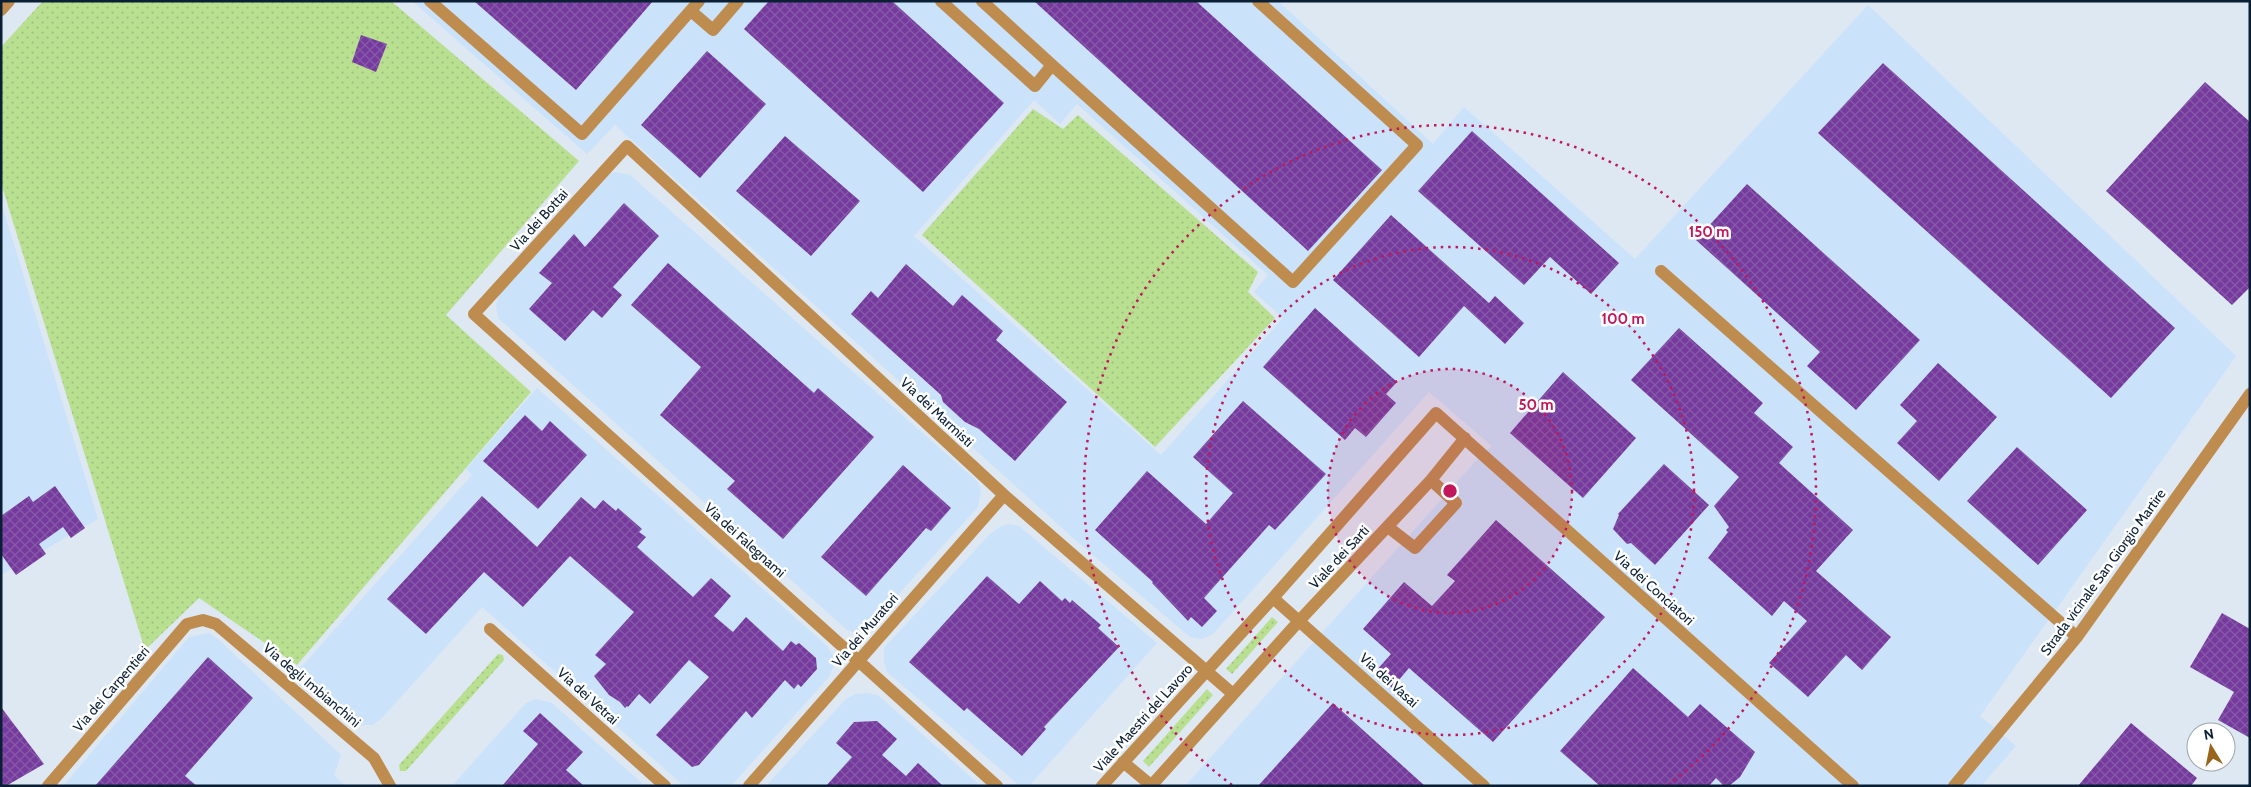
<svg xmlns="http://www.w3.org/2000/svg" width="2251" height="787" viewBox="0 0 2251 787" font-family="Cabin,sans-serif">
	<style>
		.built { fill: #cae2fa; fill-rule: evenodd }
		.grass { fill: url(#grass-dots) }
		.building { fill: url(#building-cross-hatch) }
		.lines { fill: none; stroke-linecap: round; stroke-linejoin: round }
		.minor { stroke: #bf8c50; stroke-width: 12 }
		.ring { fill: none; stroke: #c2185b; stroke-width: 2.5; stroke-dasharray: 2.5 5 }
		.labels { text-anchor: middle; stroke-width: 5; stroke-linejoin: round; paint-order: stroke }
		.street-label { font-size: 14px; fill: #0a1f33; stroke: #fff }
		.centre { fill: #c2185b; stroke: #fff; stroke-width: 2.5 }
		.ring-label { font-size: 15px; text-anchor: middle; font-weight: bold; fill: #c2185b; stroke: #fff; stroke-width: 5; stroke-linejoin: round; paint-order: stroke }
	</style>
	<defs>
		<pattern id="grass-dots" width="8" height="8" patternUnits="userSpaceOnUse" patternTransform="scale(1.25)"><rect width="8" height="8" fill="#b9e090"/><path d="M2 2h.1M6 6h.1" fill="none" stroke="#9ec07d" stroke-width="1.8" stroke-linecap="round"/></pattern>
		<pattern id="building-cross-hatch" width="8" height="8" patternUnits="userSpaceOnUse" patternTransform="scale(1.25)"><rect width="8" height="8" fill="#763a9e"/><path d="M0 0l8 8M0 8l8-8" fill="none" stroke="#865aa7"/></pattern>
	</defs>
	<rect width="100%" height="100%" fill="#dde8f3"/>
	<path class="built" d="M 412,1 L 1278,1 L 1433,144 L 1464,107 L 1635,259 L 1868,5 L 2236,356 L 1980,716 L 2016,746 L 1981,786 L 1185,786 L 1482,454 L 1492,446 L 1429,392 L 1213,634 L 1201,639 L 1190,637 L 1081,545 L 615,125 L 587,154 ZM 1034,100 L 1060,124 L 1077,104 L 1268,275 L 1254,292 L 1283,318 L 1161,455 L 914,236 Z
		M 615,172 L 630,175 L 977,481 L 981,490 L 978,507 L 866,630 L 856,633 L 847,630 L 498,318 L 496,306 L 499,295 L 609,174 Z
		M 1,202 L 98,519 L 1,575 Z
		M 537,388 L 827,646 L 833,656 L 833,667 L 829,677 L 731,786 L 684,786 L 482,607 L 381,719 L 372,725 L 355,725 L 296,673 L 472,475 L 466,469 Z
		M 1008,524 L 1019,526 L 1157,643 L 1029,786 L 1020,786 L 887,672 L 884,662 L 884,648 L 990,534 L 1000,527 Z
		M 209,633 L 218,639 L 341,755 L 334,775 L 345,786 L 63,786 L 189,637 Z
		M 868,693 L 879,696 L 981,786 L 766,786 L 845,700 L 855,694 Z
		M 536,699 L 552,703 L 645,786 L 452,786 L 526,703 Z"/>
	<path class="grass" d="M 43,1 L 391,1 L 579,161 L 446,315 L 531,392 L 297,665 L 199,598 L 145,650 L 1,183 L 1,47 Z
		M 1033,109 L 1063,129 L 1078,115 L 1258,272 L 1248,292 L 1275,318 L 1155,447 L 922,235 Z
		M 1272,617 L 1278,622 L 1232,674 L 1226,669 Z
		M 498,654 L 503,655 L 504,660 L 406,771 L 400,771 L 399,765 Z
		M 1207,689 L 1213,695 L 1149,767 L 1143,761 Z"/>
	<path class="building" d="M 474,1 L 653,1 L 576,90 Z
		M 769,1 L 892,1 L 1004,103 L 923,192 L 744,29 Z
		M 1034,1 L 1196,1 L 1382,170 L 1308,251 Z
		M 361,35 L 387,44 L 376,72 L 352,62 Z
		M 707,51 L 766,104 L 700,178 L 641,125 Z
		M 1883,63 L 2175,328 L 2111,398 L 1818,133 Z
		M 2205,82 L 2250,122 L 2250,287 L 2232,305 L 2106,191 Z
		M 1472,131 L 1619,263 L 1591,294 L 1550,257 L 1524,285 L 1418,191 Z
		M 785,136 L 860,201 L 811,256 L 736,191 Z
		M 1747,184 L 1920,340 L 1856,410 L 1807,366 L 1820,352 L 1696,240 Z
		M 624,203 L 659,236 L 613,287 L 622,295 L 602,318 L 593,310 L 565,341 L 529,309 L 552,283 L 539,273 L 574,234 L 585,247 Z
		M 1391,215 L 1489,303 L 1495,296 L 1524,323 L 1505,344 L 1464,306 L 1419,357 L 1333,280 Z
		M 668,263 L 814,393 L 818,388 L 874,437 L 783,539 L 727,489 L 735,481 L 660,415 L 701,367 L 631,305 Z
		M 906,264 L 953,306 L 962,295 L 1003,331 L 996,340 L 1067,402 L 1015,461 L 979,429 L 965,422 L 943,402 L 941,395 L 851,314 L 871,291 L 878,298 Z
		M 1315,308 L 1397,382 L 1386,394 L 1396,403 L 1366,437 L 1355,428 L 1345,440 L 1263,367 Z
		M 1679,328 L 1763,403 L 1754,413 L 1793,447 L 1779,463 L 1853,530 L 1816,571 L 1891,637 L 1862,670 L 1846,655 L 1808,697 L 1769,663 L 1807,621 L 1784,601 L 1772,616 L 1708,558 L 1728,532 L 1726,530 L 1729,527 L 1714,506 L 1739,477 L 1631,380 Z
		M 1938,363 L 1997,417 L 1939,481 L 1897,443 L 1917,421 L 1900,405 Z
		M 1563,372 L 1636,438 L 1583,498 L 1510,433 Z
		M 1243,401 L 1326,474 L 1275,530 L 1269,525 L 1204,598 L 1217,611 L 1202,627 L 1191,617 L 1188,621 L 1152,583 L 1153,582 L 1095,530 L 1147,471 L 1206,524 L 1233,493 L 1193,457 Z
		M 525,415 L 542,431 L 550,421 L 587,455 L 538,509 L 483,461 Z
		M 2017,447 L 2087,510 L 2038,565 L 1967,501 Z
		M 1664,464 L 1709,505 L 1655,565 L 1631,543 L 1627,544 L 1613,529 L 1619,515 L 1618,514 Z
		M 903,465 L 951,508 L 931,531 L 926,528 L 866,596 L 821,557 Z
		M 55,486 L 85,528 L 71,538 L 63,527 L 39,544 L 46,554 L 16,575 L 1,554 L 1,516 L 29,496 L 33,502 Z
		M 482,496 L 537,547 L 581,497 L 595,509 L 603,500 L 616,511 L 618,508 L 642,529 L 639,532 L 646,537 L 637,547 L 693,597 L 711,578 L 731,596 L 714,616 L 733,632 L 746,617 L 783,651 L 791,641 L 796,645 L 799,643 L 816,658 L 817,669 L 801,687 L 798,684 L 794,689 L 785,680 L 752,718 L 746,711 L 699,765 L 692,767 L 656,735 L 709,677 L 689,660 L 650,704 L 639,694 L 628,707 L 627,706 L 625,708 L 620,702 L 609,695 L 594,676 L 606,664 L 595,655 L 634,612 L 570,556 L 523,607 L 484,572 L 426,634 L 387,599 Z
		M 1496,520 L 1605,617 L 1493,742 L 1409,668 L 1392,688 L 1375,672 L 1391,654 L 1363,629 L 1404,582 L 1432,606 L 1455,581 L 1447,575 Z
		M 987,576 L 1019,604 L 1040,581 L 1062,601 L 1065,598 L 1070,603 L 1072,600 L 1101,625 L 1098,628 L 1119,647 L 1044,727 L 1046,729 L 1022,756 L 967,708 L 964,711 L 909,662 Z
		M 2222,613 L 2250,629 L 2250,738 L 2218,720 L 2234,692 L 2190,667 Z
		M 208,657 L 253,698 L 185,776 L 197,786 L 95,786 Z
		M 1633,668 L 1688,717 L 1700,704 L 1755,752 L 1740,777 L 1729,786 L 1724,786 L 1716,778 L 1709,786 L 1600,786 L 1560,751 Z
		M 1333,703 L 1425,786 L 1258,786 Z
		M 1,707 L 44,764 L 6,786 L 1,786 Z
		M 540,713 L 583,752 L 566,770 L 584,786 L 502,786 L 538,744 L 523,731 Z
		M 877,721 L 897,739 L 882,755 L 906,776 L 918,763 L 943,786 L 826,786 L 852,757 L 836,743 L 854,722 Z
		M 2131,723 L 2197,778 L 2191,786 L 2078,786 Z"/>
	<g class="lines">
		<path class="minor" d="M 430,1 L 582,134 L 699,1
			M 941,1 L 1035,86 L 1052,65 L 982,1
			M 1,10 L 9,1
			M 691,11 L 713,30 L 738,1
			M 1052,65 L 1293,282 L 1417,145 L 1258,1
			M 1661,271 L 2077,637
			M 1388,527 L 1415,548 L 1456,503 L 1431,480
			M 1273,598 L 1484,786
			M 490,629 L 665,786
			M 1123,762 L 1152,786
			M 48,786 L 187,624 L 203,620 L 216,624 L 374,758 L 390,786
			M 749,786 L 1004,495
			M 997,786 L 474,314 L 627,146 L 1004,495 L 1233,694
			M 1102,786 L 1273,598 L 1436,413 L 1853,786
			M 1151,786 L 1299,621 L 1431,480 L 1465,438
			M 1954,786 L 2077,637 L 2250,394"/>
	</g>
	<circle cx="1450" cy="491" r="122" fill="#c2185b" fill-opacity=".12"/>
	<g class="ring">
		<circle cx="1450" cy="491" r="122"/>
		<circle cx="1450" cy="491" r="244"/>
		<path d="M1232 785A366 366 0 1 1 1668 785"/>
	</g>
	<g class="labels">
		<g class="street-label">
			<text transform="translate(539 220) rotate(-48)" y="5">Via dei Bottai</text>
			<text transform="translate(937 412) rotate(43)" y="5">Via dei Marmisti</text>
			<text transform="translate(745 540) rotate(42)" y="5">Via dei Falegnami</text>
			<text transform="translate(1339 557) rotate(-47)" y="5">Viale dei Sarti</text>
			<text transform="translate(2103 572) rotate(-54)" y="5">Strada vicinale San Giorgio Martire</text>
			<text transform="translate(1654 588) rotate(42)" y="5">Via dei Conciatori</text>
			<text transform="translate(865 630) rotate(-49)" y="5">Via dei Muratori</text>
			<text transform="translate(1389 680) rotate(42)" y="5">Via dei Vasai</text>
			<text transform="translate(312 685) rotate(40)" y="5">Via degli Imbianchini</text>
			<text transform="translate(111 689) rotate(-49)" y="5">Via dei Carpentieri</text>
			<text transform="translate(588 696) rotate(42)" y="5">Via dei Vetrai</text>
			<text transform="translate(1143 718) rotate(-48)" y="5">Viale Maestri del Lavoro</text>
		</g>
	</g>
	<circle cx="1450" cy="491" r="8" class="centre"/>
	<g class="ring-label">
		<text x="1709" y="237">150 m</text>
		<text x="1623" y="324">100 m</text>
		<text x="1536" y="410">50 m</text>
	</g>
	<rect width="2251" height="787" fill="none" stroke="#0a1f33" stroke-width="5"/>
	<g transform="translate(2211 747) rotate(350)"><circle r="24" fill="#ffffff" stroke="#9da5ad"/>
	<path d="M0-4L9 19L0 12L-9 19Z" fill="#99651c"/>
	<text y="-8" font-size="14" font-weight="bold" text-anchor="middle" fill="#0a1f33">N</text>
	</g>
</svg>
